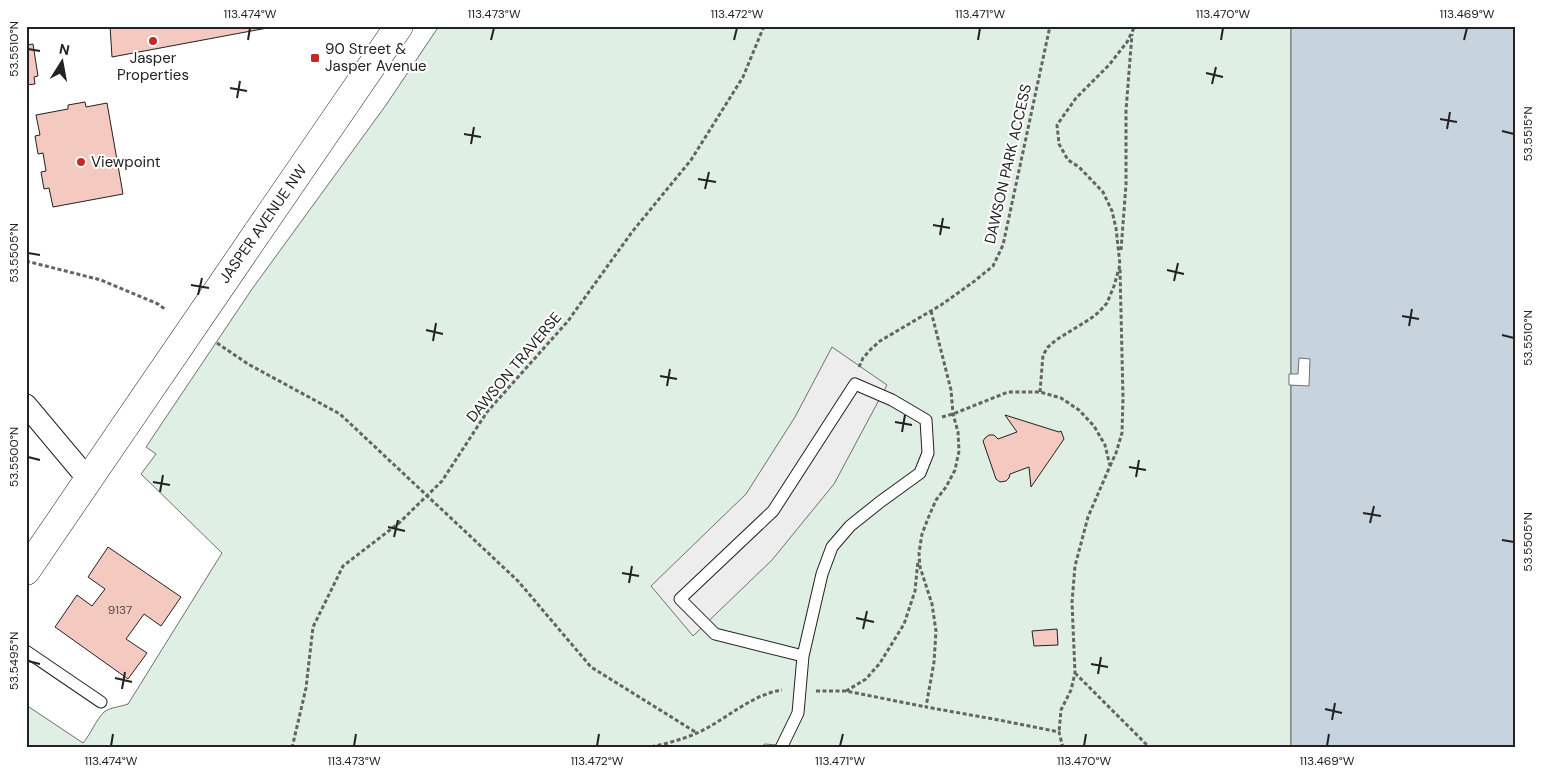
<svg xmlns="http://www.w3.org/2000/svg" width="1542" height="774" viewBox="0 0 1542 774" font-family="'DM Sans',sans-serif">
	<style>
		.green { fill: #e0efe3; stroke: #6f6f6f }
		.parking { fill: #ededed; stroke: #6f6f6f }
		.water { fill: #c7d3dd; stroke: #6f6f6f }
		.pier { fill: #fff; stroke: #6f6f6f }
		.building { fill: #f3c9c0; stroke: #222 }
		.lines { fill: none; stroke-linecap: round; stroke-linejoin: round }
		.lane-casing { stroke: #222; stroke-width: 13 }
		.street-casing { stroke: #222; stroke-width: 23 }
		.secondary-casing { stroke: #222; stroke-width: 29 }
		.path { stroke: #646464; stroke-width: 3; stroke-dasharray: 4 2.5; stroke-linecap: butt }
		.lane { stroke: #fff; stroke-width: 11 }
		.street { stroke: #fff; stroke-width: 21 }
		.secondary { stroke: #fff; stroke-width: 28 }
		.secondary-bridge-casing { stroke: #222; stroke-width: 29; stroke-linecap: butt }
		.secondary-bridge { stroke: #fff; stroke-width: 28 }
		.ticks { fill: none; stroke: #222; stroke-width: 2 }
		.poi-dot { fill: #c62828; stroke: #fff; stroke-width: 2 }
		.labels { text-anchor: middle; stroke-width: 4; stroke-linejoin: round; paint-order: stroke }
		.number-label { font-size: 12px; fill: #564c4a }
		.poi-label { font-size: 15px; fill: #222; stroke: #fff; text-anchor: start }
		.street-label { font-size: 15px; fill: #222; stroke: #fff }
		.neatline { fill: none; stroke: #222; stroke-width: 2 }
		.ticks-label { font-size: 12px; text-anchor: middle; fill: #222 }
	</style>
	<rect width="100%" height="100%" fill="#fff"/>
	<path class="green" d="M 439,26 L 1291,26 L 1291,748 L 811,748 L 765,744 L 759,748 L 26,748 L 26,705 L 83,743 C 90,735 96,720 104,712 C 111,707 120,707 128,704 L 222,553 L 141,474 L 156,454 L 146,447 L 252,289 L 386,105 Z"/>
	<path class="parking" d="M 832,347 L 887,385 L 834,484 L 772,560 L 693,636 L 651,586 L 746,494 L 795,417 Z"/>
	<path class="water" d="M 1291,26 L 1516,26 L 1516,748 L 1291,748 Z"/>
	<path class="pier" d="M 1299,358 L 1310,359 L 1309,386 L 1289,385 L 1289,374 L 1298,374 Z"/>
	<path class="building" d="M 110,26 L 278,26 L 112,57 Z
		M 26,38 L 27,45 L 33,44 L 38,76 L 34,77 L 35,84 L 26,85 Z
		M 85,102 L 86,107 L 107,103 L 123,194 L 53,207 L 49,188 L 44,189 L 41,172 L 46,171 L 43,153 L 38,154 L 35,136 L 40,135 L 36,115 L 68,109 L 68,105 Z
		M 1005,415 L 1059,432 L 1061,431 L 1064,439 L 1031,487 L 1029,467 L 1010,474 L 1009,478 L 1006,481 L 1000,482 L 996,479 L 983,441 L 985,438 L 989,435 L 994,435 L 998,439 L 1017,432 Z
		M 108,547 L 181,597 L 161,626 L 144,614 L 126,639 L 147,653 L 128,679 L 55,627 L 77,595 L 92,606 L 105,589 L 88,577 Z
		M 1057,629 L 1058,645 L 1034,646 L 1032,631 Z"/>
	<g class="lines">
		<defs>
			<path id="lane" d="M 26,651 L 101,702
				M 781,748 L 798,713 L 803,656 L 822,574 L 832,547 L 850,526 L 880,502 L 920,473 L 928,453 L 926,420 L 892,400 L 855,384 L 773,511 L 680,599 L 715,634 L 803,656"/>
			<path id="street" d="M 26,405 L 88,479"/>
			<path id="secondary" d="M 257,233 L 399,26
				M 26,571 L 125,426"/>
		</defs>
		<use href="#lane" class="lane-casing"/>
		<use href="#street" class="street-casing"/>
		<use href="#secondary" class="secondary-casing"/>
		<path class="path" d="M 1121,250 L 1126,185 L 1126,110 L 1132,34
			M 26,261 L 101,280 L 158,304 L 166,310
			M 931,311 L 951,390 L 953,414 L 958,432 L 959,451 L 955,470 L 946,487 L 936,500 L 929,516 L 922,534 L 919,553 L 920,567 L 932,604 L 936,631 L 934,662 L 926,707 L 999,720 L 1059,732 L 1063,748
			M 217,343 L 248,364 L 340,414 L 518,581 L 591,667 L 697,733
			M 859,367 L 863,358 L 871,349 L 880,341 L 941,305 L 972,283 L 993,266 L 1003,245 L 1050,26
			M 1040,392 L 1043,355 L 1048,347 L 1056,340 L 1090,319 L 1099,312 L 1107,303 L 1114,286 L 1120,265 L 1116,228 L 1112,211 L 1103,192 L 1079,167 L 1068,160 L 1059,144 L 1057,125 L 1076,98 L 1109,65 L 1127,42 L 1135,26
			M 942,417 L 953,414 L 1008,392 L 1040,392 L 1061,398 L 1079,410 L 1094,426 L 1105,445 L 1110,466 L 1088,517 L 1075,566 L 1072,602 L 1075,673 L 1071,690 L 1061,710 L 1059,732
			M 1110,466 L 1116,453 L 1122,433 L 1123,398 L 1120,269
			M 1075,673 L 1150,748
			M 816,691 L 846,691 L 926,707
			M 846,691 L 866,679 L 880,663 L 904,624 L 915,591 L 918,560
			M 292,748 L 306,688 L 313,627 L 343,566 L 399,523 L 442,481 L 487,412 L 568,321 L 632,232 L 691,160 L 743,77 L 764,26
			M 645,748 C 662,745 681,740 697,733 C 726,720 750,695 782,690"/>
		<use href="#lane" class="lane"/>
		<use href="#street" class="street"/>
		<use href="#secondary" class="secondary"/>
		<defs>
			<path id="secondary-bridge" d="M 125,426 L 257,233"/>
		</defs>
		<use href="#secondary-bridge" class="secondary-bridge-casing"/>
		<use href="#secondary-bridge" class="secondary-bridge"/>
	</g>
	<path class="ticks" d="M 248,40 L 250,28M 491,40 L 494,28M 734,40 L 737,28M 978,40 L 980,28M 1221,40 L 1223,28M 1464,40 L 1467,28M 28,49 L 40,51M 1206,73 L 1223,77M 1212,84 L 1216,67M 230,88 L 247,91M 237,98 L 240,81M 1440,119 L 1457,122M 1447,129 L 1450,112M 1502,131 L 1514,134M 464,134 L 481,137M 471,144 L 474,127M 698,179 L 716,182M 705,189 L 709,172M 933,225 L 950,228M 940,235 L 943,218M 28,253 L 40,255M 1167,270 L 1184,274M 1174,281 L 1178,263M 191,285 L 209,288M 198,295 L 202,278M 1402,316 L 1419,319M 1409,326 L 1412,309M 426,330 L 443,334M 1502,335 L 1514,338M 433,341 L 436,323M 660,376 L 677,379M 667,386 L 670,369M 895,422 L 912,425M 902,432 L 905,415M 28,457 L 40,460M 1129,467 L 1146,470M 1136,477 L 1139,460M 153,482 L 170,485M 160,492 L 163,475M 1363,513 L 1381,516M 1370,523 L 1374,506M 388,527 L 405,531M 394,537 L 398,520M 1502,540 L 1514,542M 622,573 L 639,576M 629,583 L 632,566M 856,618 L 874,622M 863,629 L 867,611M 28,661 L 40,664M 1091,664 L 1108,667M 1098,674 L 1101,657M 115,678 L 132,682M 122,689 L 125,672M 1325,709 L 1342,713M 1332,720 L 1335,703M 111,746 L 113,734M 354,746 L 356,734M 597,746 L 599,734M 840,746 L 843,734M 1084,746 L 1086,734M 1327,746 L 1329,734"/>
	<g class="poi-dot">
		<circle cx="153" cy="41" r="5"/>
		<rect x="310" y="53" width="10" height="10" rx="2.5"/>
		<circle cx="81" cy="162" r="5"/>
	</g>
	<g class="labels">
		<g class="number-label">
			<text x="120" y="614">9137</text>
		</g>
		<g class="poi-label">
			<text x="325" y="54">90 Street &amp;<tspan x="325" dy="17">Jasper Avenue</tspan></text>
			<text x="153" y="63" text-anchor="middle">Jasper<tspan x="153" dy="17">Properties</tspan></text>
			<text x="91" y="167">Viewpoint</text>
		</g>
		<g class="street-label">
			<text transform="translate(1008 164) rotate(-77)" y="5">DAWSON PARK ACCESS</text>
			<text transform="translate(263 224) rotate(-55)" y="5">JASPER AVENUE NW</text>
			<text transform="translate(514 367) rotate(-50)" y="5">DAWSON TRAVERSE</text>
		</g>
	</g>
	<rect width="1542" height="774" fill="none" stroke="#ffffff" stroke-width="55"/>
	<g transform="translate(62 62) rotate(11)" stroke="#ffffff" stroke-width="4" paint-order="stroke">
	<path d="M0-4L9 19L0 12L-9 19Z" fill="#222222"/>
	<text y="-8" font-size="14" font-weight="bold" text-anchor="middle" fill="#222222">N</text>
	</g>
	<rect x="28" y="28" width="1486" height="718" class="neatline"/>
	<g class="ticks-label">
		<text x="250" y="18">113.474°W</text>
		<text x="494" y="18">113.473°W</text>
		<text x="737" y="18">113.472°W</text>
		<text x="980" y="18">113.471°W</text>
		<text x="1223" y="18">113.470°W</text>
		<text x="1467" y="18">113.469°W</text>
		<text transform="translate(14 49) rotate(-90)" y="4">53.5510°N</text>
		<text transform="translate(1528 134) rotate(-90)" y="4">53.5515°N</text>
		<text transform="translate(14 253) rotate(-90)" y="4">53.5505°N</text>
		<text transform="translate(1528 338) rotate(-90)" y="4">53.5510°N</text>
		<text transform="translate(14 457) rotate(-90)" y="4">53.5500°N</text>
		<text transform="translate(1528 542) rotate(-90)" y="4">53.5505°N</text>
		<text transform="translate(14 661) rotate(-90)" y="4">53.5495°N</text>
		<text x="111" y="765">113.474°W</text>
		<text x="354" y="765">113.473°W</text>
		<text x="597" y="765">113.472°W</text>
		<text x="840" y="765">113.471°W</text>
		<text x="1084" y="765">113.470°W</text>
		<text x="1327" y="765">113.469°W</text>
	</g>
</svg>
